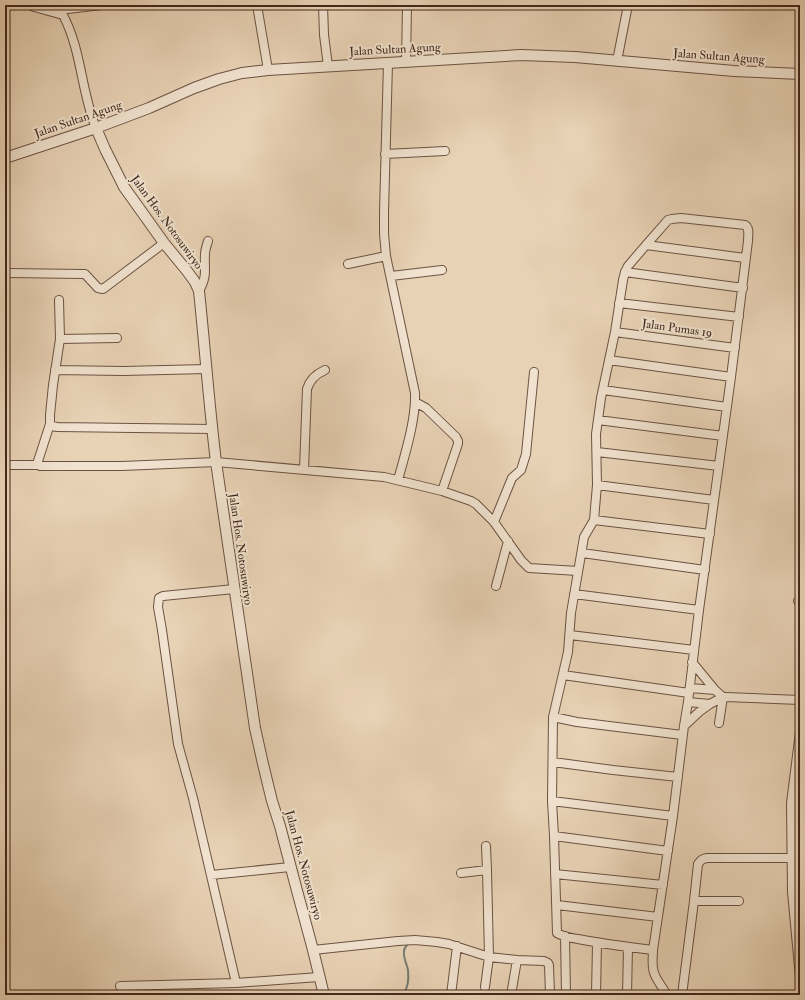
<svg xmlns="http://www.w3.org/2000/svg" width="805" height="1000" viewBox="0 0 805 1000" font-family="'IM FELL Double Pica',serif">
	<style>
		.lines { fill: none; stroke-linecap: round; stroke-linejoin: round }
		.stream { stroke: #757d75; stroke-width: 2 }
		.minor-casing { stroke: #6c5242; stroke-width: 10 }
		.tertiary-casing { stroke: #6c5242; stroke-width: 12 }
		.minor { stroke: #f0e2cf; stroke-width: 8 }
		.tertiary { stroke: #f0e2cf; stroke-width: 10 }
		.labels { text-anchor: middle; stroke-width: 4; stroke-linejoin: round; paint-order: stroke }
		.street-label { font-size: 12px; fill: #43271b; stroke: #f0e2cf }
	</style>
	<rect width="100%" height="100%" fill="#e8d2b5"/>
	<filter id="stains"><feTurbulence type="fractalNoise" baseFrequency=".005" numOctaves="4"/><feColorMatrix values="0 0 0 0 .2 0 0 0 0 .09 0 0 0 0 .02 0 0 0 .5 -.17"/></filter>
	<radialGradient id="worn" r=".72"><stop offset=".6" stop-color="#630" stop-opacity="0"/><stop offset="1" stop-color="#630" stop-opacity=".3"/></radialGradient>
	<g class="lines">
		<path class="stream" d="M 403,995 C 408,988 409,979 408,970 C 407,964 403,958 404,951 C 404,948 407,946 408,943"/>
		<defs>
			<path id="minor" d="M 30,5 L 34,7 L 63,15 C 82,51 81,92 96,128
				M 257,5 L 268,70
				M 323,5 L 324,35 L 328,66
				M 60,10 L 101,5
				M 617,61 L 628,5
				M 406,62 L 407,5
				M 388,63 L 384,212 L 384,234 L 386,256 L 415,393 C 416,420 405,454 398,480
				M 385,154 L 445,151
				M 646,245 L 745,258
				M 348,264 L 386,256
				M 625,272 L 743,288
				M 5,273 L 85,274 L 98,288 L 103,289 L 164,243
				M 391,276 L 442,270
				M 199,291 C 208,275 204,270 205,254 C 205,249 207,245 208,241
				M 59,300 L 60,339 L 53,385 L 50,415 L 50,424 L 52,426 L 57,427 L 212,429
				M 619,303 L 739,317
				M 615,332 L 735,348
				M 60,339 L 117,338
				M 609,360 L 731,377
				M 55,370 L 123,371 L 207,369
				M 603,390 L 727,407
				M 415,402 L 426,408 L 456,437 L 458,441 L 458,444 L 442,491
				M 598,420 L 723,436
				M 50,424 L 38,461 L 38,465 L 40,466 L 122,466 L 216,462 L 384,477 L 442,491 L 471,501 L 476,504 L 494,522 L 521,560 L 529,568 L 578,571
				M 597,452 L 719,466
				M 6,465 L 38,465
				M 304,470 L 307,389 C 310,379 316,374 325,370
				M 597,485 L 714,500
				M 594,520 L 710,534
				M 494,522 L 512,478 L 521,470 L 526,454 L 534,372
				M 582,553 L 705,570
				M 496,586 L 508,541
				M 234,589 L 163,596 L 159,598 L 158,607 L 162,630 L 178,744 L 193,798 L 236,983
				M 574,594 L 699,610
				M 798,601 L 800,601
				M 570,635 L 694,650
				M 692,662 L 715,690
				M 563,675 L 689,693
				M 690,688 L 715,690 L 723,697
				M 688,702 L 710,704 L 723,697 L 726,697 L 800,700
				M 553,717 L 577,722 L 682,735
				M 719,723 L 723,697
				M 684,726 L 699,712 L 710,704
				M 800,732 L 791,803 L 792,892 L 800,978
				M 553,762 L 613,770 L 678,777
				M 552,801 L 673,816
				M 554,836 L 668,851
				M 486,846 L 487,870
				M 461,873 L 487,870 L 489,957 L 485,987
				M 555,874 L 663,885
				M 211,875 L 290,867
				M 694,901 L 739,901
				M 557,905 L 658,917
				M 565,936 L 566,995
				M 313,950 L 398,941 L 415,940 L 437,942 L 449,944 L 489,957 L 517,960 L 544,961 L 548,963 L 549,965 L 550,995
				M 653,950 C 628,947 603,944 578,939 C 571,938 563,937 557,933 L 554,836 L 552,801 L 553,717 L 568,652 L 571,613 L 584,537 L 594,520 L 597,485 L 596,434 L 601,398 L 615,332 L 623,280 L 625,272 L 628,266 L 646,245 L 668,220 L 672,219 L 681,218 L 745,225 C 750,228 748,236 748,241 L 731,377 L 699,610 L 688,702 L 684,726 L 673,816 L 653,950 C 653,958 651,968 655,975 C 657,981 662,986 665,992 L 665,995
				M 120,986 L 236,983 L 319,977
				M 451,995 L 457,946
				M 511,995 L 517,960
				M 596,995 L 597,943
				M 627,995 L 628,947
				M 682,995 L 694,901 L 698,864 C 701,860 702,859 707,858 L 800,858"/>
			<path id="tertiary" d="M 96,128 L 105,149 L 124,187 L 164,243 L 187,271 L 195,282 L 199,291 C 205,348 209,405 216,462 L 255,728 L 263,764 L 272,801 L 280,826 L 296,887 L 313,950 L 324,995
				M 5,158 L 96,128 L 149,108 L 194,88 L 219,79 L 242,73 L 268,70 L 521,55 L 575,57 L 734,71 L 800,74"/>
		</defs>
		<use href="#minor" class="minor-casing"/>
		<use href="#tertiary" class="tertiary-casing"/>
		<use href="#minor" class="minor"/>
		<use href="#tertiary" class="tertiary"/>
	</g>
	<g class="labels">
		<g class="street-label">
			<text transform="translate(395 49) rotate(-3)" y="4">Jalan Sultan Agung</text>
			<text transform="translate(719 56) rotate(4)" y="4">Jalan Sultan Agung</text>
			<text transform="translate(78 119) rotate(-19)" y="4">Jalan Sultan Agung</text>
			<text transform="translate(167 222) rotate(54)" y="4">Jalan Hos. Notosuwiryo</text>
			<text transform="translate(677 328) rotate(8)" y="4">Jalan Pumas 19</text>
			<text transform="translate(241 549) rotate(82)" y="4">Jalan Hos. Notosuwiryo</text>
			<text transform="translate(304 865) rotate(75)" y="4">Jalan Hos. Notosuwiryo</text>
		</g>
	</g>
	<rect width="805" height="1000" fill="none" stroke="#e8d2b5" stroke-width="20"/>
	<rect x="6" y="6" width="793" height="988" fill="none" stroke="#43271b" stroke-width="2"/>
	<rect x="10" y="10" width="785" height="980" fill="none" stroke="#43271b"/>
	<rect width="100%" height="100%" filter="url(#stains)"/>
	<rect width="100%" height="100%" fill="url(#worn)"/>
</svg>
